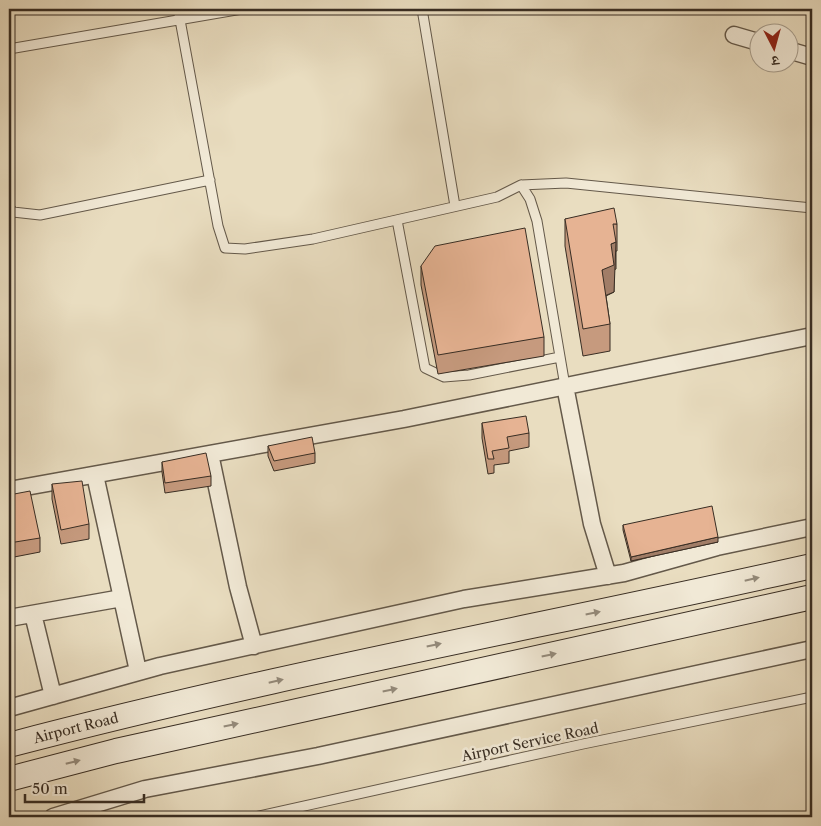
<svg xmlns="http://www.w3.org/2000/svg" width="821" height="826" viewBox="0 0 821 826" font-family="'Libre Caslon Text','Noto Serif Devanagari',serif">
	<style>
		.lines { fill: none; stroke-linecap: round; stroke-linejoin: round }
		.lane-casing { stroke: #64594a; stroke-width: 11 }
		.street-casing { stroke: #64594a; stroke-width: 19 }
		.secondary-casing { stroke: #382d23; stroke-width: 26 }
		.lane { stroke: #f1e9d6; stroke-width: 9 }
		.street { stroke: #f1e9d6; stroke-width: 16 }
		.secondary { stroke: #f1e9d6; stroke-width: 24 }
		.wall { fill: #c69a7e; stroke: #382d23 }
		.shaded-wall { fill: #a17d67; stroke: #382d23 }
		.building { fill: #e6b393; stroke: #382d23 }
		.oneway { fill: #948b7c }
		.labels { text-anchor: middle; stroke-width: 5; stroke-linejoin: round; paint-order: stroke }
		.street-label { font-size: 14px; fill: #382d23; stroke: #f1e9d6 }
	</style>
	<rect width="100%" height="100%" fill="#e9ddc0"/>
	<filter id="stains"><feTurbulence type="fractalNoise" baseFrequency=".004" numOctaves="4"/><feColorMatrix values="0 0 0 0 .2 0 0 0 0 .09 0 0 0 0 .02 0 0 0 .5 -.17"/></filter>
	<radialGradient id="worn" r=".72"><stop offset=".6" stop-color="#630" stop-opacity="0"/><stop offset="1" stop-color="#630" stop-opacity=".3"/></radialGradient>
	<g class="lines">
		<defs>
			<path id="lane" d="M 178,9 L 218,226 L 225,248 L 245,249 L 313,239 L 497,197 L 521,185 L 530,199 L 537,221 L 565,386
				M 422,9 L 455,206
				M 9,49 L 242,9
				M 521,185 L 566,183 L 812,208
				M 9,207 L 13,212 L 40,215 L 210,180
				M 397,220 L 425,368 L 444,377 L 469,375 L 560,357
				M 255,817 L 583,744 L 812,697"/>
			<path id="street" d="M 734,35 L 758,42
				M 788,50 L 812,57
				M 565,386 L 592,524 L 608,576
				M 210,454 L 238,587 L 254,646
				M 95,475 L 138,671
				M 9,490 L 404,419 L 812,336
				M 33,614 L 53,696
				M 9,618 L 122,598
				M 9,708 L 160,666 L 464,599 L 624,573 L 717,547 L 812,527
				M 53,817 L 145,789 L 318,756 L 812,649"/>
			<g id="secondary">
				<path id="s1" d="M 9,745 C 274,675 544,626 812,566"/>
				<path d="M 9,779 L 116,751 L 812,597"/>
			</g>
		</defs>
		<use href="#lane" class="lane-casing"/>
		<use href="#street" class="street-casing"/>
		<use href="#secondary" class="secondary-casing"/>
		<use href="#lane" class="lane"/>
		<use href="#street" class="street"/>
		<use href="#secondary" class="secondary"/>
	</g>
	<path class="wall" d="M 565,219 L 617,224 L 617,251 L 616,251 L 616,269 L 614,270 L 614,292 L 606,296 L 610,324 L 610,351 L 583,356 L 565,246 Z
		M 421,266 L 544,337 L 544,356 L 438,374 L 421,285 Z
		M 482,423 L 529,433 L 529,447 L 509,451 L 509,463 L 494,465 L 494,473 L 488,474 L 482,438 Z
		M 268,446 L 315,453 L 315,463 L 274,471 L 268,456 Z
		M 162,462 L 211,476 L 211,486 L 165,493 L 162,472 Z
		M 52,484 L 89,524 L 89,539 L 61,544 L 52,499 Z
		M 9,495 L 40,538 L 40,552 L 9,558 Z
		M 623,525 L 718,542 L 631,561 L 623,530 Z"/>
	<path class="shaded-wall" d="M 616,242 L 614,292 L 602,297 L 602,270 L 611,244 Z
		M 718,537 L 718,542 L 631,561 L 631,557 Z"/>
	<path class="building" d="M 614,208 L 617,224 L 613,224 L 616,242 L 611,244 L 614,265 L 602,270 L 610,324 L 583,329 L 565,219 Z
		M 525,228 L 544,337 L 438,355 L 421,266 L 435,246 Z
		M 526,416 L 529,433 L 507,437 L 509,448 L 492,451 L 494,459 L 488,459 L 482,423 Z
		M 312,437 L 315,453 L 274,461 L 268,446 Z
		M 206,453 L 211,476 L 165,483 L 162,462 Z
		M 82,481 L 89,524 L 61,530 L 52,484 Z
		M 30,491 L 40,538 L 9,543 L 9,495 Z
		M 712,506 L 718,537 L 631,557 L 623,525 Z"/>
	<defs><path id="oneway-solid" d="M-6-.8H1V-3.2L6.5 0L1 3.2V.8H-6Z" transform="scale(1.25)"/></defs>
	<g class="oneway">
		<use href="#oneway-solid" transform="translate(752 579) rotate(-13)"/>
		<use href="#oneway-solid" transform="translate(593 613) rotate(-11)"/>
		<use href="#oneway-solid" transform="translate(434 645) rotate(-12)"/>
		<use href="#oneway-solid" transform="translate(549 655) rotate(-12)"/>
		<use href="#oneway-solid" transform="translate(276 681) rotate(-13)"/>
		<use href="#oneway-solid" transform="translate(390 690) rotate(-12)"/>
		<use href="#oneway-solid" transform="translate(231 725) rotate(-12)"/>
		<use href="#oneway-solid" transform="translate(73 762) rotate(-14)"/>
	</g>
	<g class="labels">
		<g class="street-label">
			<text dy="5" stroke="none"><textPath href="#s1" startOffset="69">Airport Road</textPath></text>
			<text transform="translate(530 742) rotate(-12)" y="5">Airport Service Road</text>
		</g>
	</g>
	<rect width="821" height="826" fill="none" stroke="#e9ddc0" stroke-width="30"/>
	<rect x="10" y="10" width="801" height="806" fill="none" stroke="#382d23" stroke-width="2.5"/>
	<rect x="15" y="15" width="791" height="796" fill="none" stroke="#382d23"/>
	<g transform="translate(774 48) rotate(174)"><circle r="24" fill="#f1e9d6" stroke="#a79e8e"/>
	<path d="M0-4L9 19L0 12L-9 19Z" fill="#8f2418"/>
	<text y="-8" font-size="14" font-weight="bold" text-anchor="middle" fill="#382d23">उ</text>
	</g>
	<path d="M25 794v8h119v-8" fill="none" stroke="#382d23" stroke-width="2.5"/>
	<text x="32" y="794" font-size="15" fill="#382d23" stroke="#f1e9d6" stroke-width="4" paint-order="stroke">50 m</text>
	<rect width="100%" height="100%" filter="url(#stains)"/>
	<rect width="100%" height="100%" fill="url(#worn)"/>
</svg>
